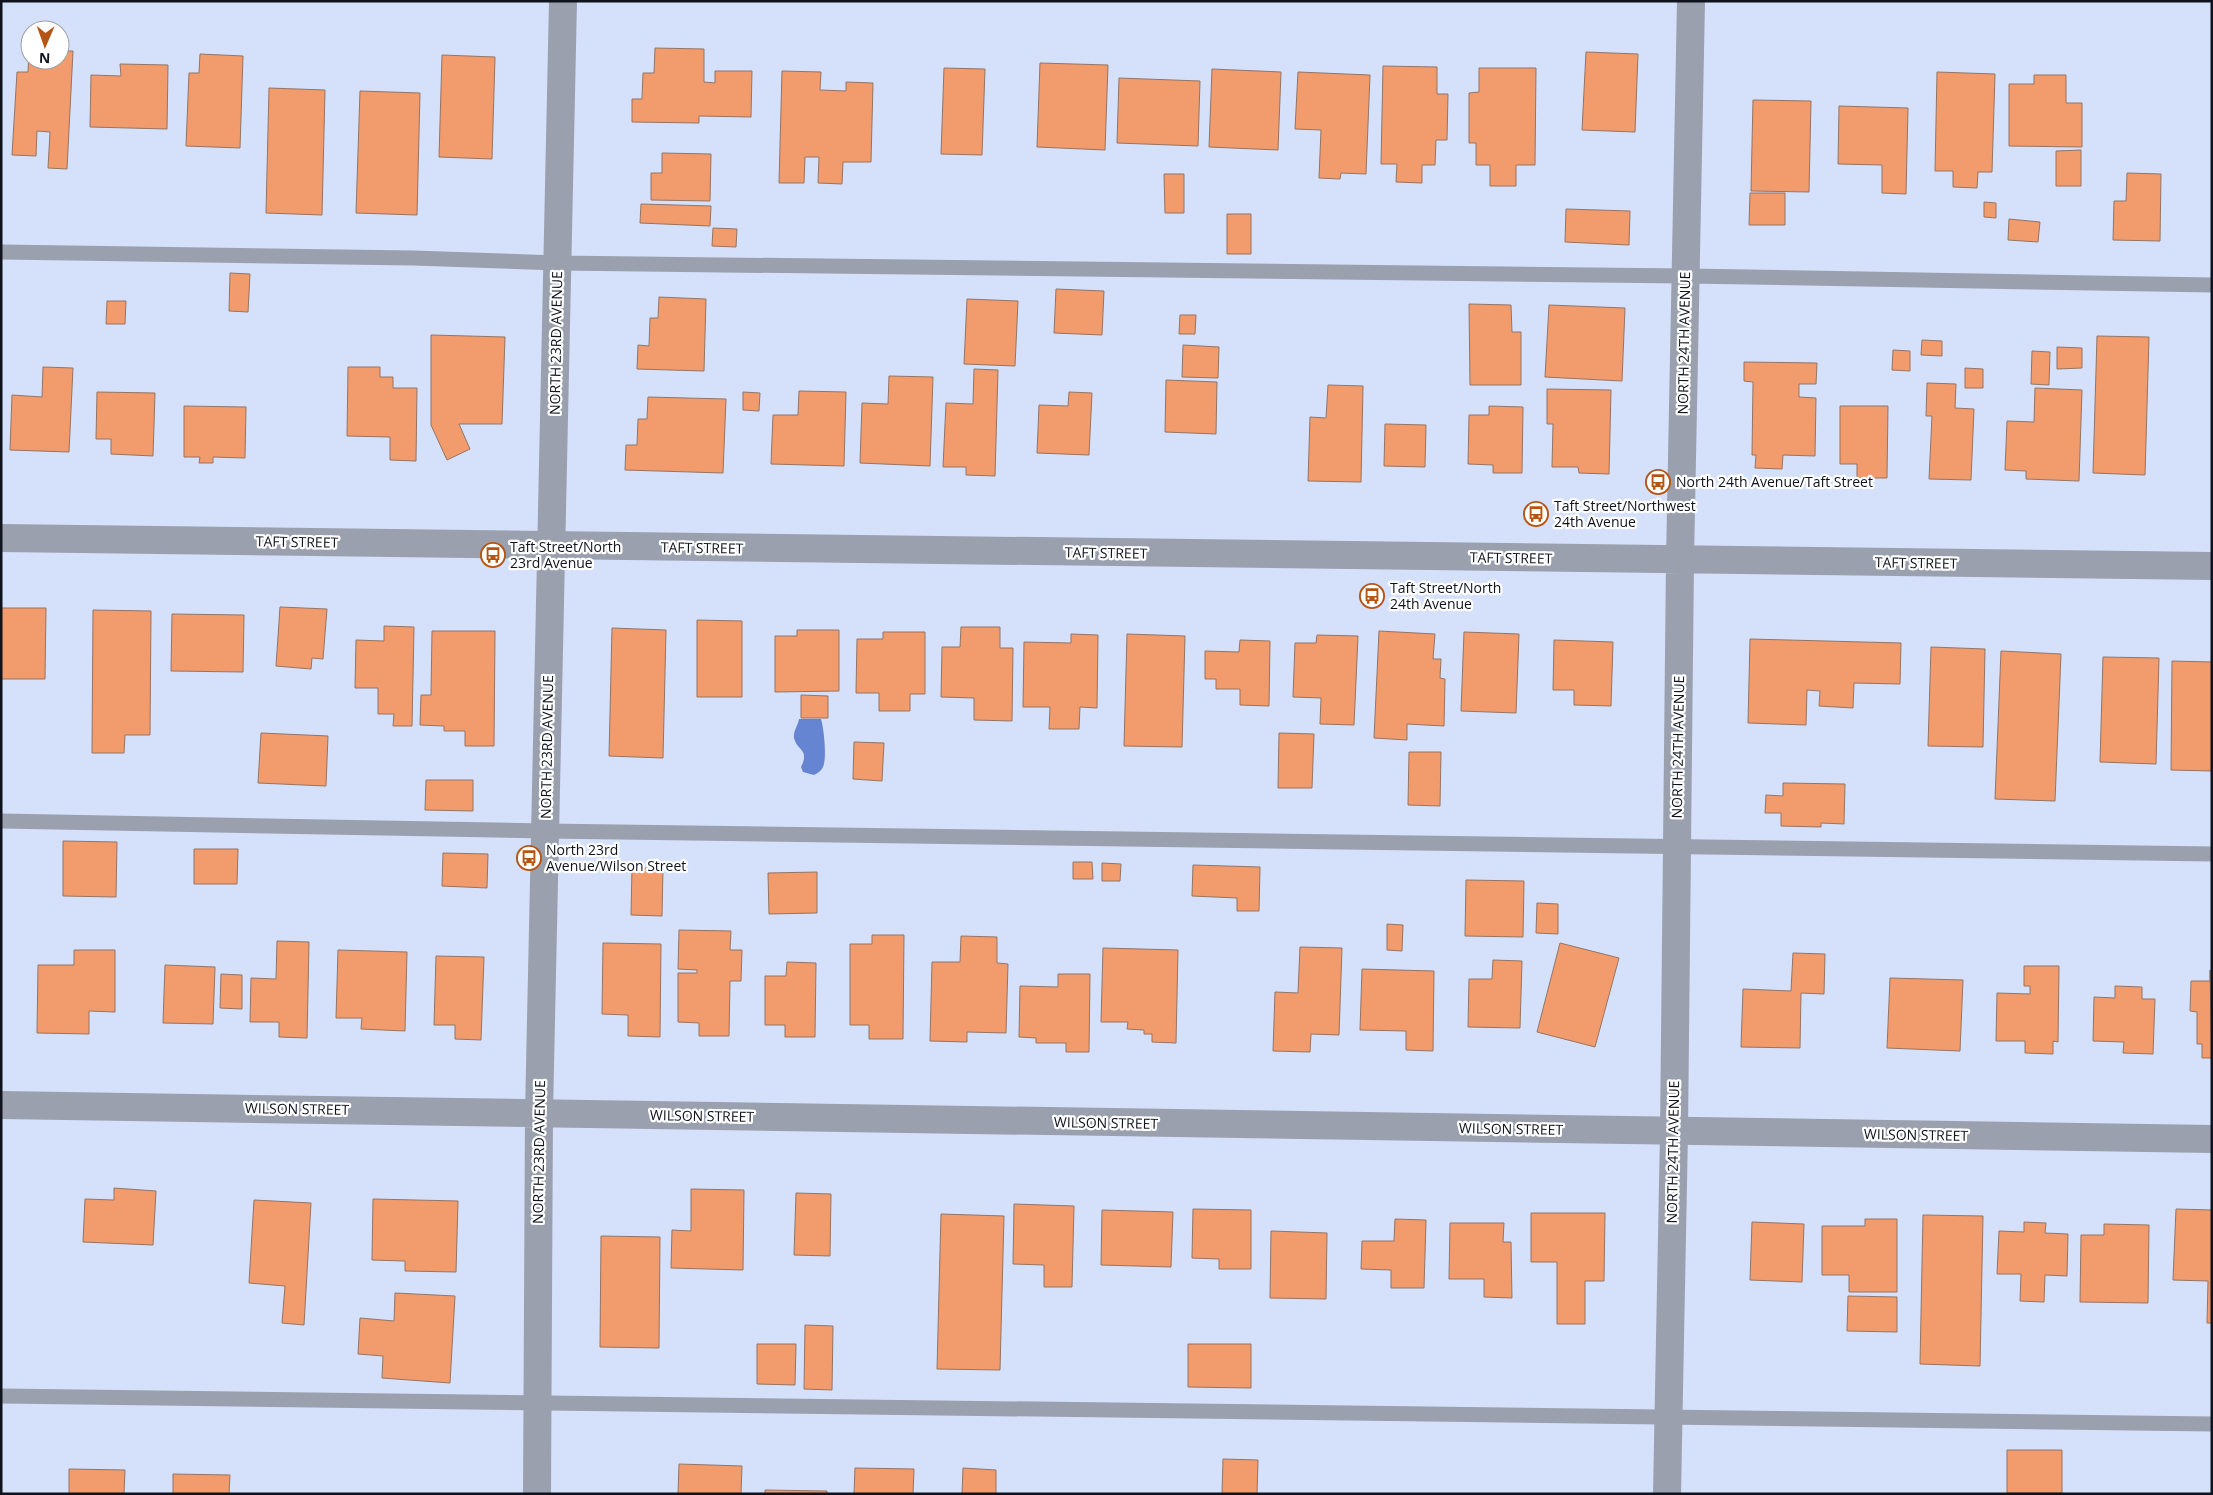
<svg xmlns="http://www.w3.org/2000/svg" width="2213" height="1495" viewBox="0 0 2213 1495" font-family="'Open Sans',sans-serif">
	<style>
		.water { fill: #6584d1 }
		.building { fill: #f29b6c; stroke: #947565 }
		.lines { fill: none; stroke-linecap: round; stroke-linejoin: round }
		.service { stroke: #9aa0ae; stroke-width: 15 }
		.minor { stroke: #9aa0ae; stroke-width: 28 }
		.tertiary { stroke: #9aa0ae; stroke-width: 28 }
		.labels { text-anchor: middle; stroke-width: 4.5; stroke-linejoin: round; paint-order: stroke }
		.street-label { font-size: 14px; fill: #0e131d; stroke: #fff }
		.poi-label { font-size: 14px; fill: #0e131d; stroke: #fff; text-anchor: start }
	</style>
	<rect width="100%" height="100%" fill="#d5e0fa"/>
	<path class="water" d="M 799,719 L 821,719 C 824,729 827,758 823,767 C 821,771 818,773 814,775 L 803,772 L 801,767 C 810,749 797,751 794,738 C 793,731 798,726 799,719 Z"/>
	<path class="building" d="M 655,48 L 704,49 L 704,82 L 715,83 L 715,71 L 752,71 L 751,117 L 699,116 L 699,123 L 632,122 L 632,99 L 642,99 L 643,73 L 654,73 Z
		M 29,49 L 30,60 L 60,60 L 60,51 L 73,51 L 67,169 L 48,168 L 50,132 L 37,131 L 36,156 L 12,155 L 17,72 L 28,72 Z
		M 1586,52 L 1638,54 L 1635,132 L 1582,130 Z
		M 200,54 L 243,56 L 240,148 L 186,146 L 189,73 L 199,73 Z
		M 442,55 L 495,57 L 492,159 L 439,157 Z
		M 1040,63 L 1108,65 L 1105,150 L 1037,147 Z
		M 120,64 L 168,65 L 167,129 L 90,127 L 91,75 L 121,76 Z
		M 1383,66 L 1437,67 L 1437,94 L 1448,94 L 1447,140 L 1436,140 L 1435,165 L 1422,165 L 1422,183 L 1396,182 L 1397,164 L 1381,164 Z
		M 944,68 L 985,69 L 982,155 L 941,154 Z
		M 1479,68 L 1536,68 L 1535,165 L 1516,165 L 1516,186 L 1490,186 L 1490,165 L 1476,165 L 1476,143 L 1469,143 L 1469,93 L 1479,92 Z
		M 1212,69 L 1281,72 L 1278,150 L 1209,147 Z
		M 782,71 L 821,72 L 820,90 L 846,91 L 846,82 L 873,83 L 871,162 L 843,162 L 842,184 L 818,183 L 819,157 L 805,157 L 804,183 L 779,183 Z
		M 1298,72 L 1370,75 L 1366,174 L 1341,173 L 1340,179 L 1319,178 L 1321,130 L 1295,129 Z
		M 1937,72 L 1995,74 L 1992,172 L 1978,172 L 1977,188 L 1953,187 L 1953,171 L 1935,171 Z
		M 2034,75 L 2066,75 L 2066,103 L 2082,103 L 2082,147 L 2009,146 L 2009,84 L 2034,84 Z
		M 1119,78 L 1200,81 L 1198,146 L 1117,143 Z
		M 269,88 L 325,90 L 322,215 L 266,213 Z
		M 360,91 L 420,93 L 417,215 L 356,213 Z
		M 1753,100 L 1811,101 L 1809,192 L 1751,191 Z
		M 1839,106 L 1908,108 L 1906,194 L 1882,193 L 1882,165 L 1838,164 Z
		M 2081,150 L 2081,186 L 2056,186 L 2056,151 Z
		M 662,153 L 711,154 L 710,201 L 651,200 L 651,173 L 662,173 Z
		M 2127,173 L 2161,174 L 2160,241 L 2113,240 L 2114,201 L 2126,201 Z
		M 1164,174 L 1184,174 L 1184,213 L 1165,213 Z
		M 1750,193 L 1785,193 L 1785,225 L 1749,225 Z
		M 1984,202 L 1996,203 L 1996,218 L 1984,217 Z
		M 641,204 L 711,206 L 710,226 L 640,223 Z
		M 1566,209 L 1630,211 L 1629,245 L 1565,242 Z
		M 1227,214 L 1251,214 L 1251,254 L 1227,254 Z
		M 2009,219 L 2040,222 L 2038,242 L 2008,240 Z
		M 713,228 L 737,229 L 736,247 L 712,246 Z
		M 230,273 L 250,274 L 248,312 L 229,311 Z
		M 1056,289 L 1104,291 L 1102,335 L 1054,333 Z
		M 659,297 L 706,299 L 704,371 L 637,369 L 638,345 L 649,346 L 650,318 L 658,318 Z
		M 967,299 L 1018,301 L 1015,366 L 964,364 Z
		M 107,301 L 126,301 L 125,324 L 106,324 Z
		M 1469,304 L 1511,305 L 1512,332 L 1521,332 L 1521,385 L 1470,385 Z
		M 1549,305 L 1625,308 L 1622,381 L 1545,377 Z
		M 1180,315 L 1196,315 L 1195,334 L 1179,334 Z
		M 431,335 L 505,337 L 502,424 L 459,424 L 470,449 L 447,460 L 431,425 Z
		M 2097,336 L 2149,337 L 2145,475 L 2093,473 Z
		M 1922,340 L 1942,341 L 1942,356 L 1921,355 Z
		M 1183,345 L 1219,347 L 1218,378 L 1182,377 Z
		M 2057,347 L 2082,348 L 2082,368 L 2057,369 Z
		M 1893,350 L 1910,351 L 1910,371 L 1892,370 Z
		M 2032,351 L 2050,352 L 2049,385 L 2031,384 Z
		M 1744,362 L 1817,363 L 1816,384 L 1799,384 L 1799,397 L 1816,398 L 1815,456 L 1783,455 L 1782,469 L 1755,468 L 1756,455 L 1752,455 L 1753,382 L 1744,381 Z
		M 43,367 L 73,368 L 69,452 L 10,450 L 12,395 L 42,397 Z
		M 348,367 L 380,367 L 380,377 L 393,377 L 393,388 L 417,388 L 416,461 L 390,460 L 390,437 L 347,436 Z
		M 1965,368 L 1983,369 L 1983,388 L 1965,388 Z
		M 974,369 L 998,370 L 995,476 L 966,475 L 966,467 L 943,467 L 946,403 L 973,404 Z
		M 889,376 L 933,377 L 930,466 L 860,463 L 862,403 L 888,404 Z
		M 1166,380 L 1217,382 L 1216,434 L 1165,432 Z
		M 1927,383 L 1956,384 L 1955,408 L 1974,409 L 1971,480 L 1929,479 L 1932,416 L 1926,416 Z
		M 1328,385 L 1363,386 L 1361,482 L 1308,481 L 1310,417 L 1326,418 Z
		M 2035,388 L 2082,390 L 2079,481 L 2026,479 L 2026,471 L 2005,470 L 2007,421 L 2034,422 Z
		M 1547,389 L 1611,390 L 1609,474 L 1579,473 L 1578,467 L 1552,467 L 1553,424 L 1547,424 Z
		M 799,391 L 846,392 L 844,466 L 771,464 L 773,415 L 798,415 Z
		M 97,392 L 155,393 L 153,456 L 111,454 L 111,439 L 96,439 Z
		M 743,392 L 760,393 L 759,411 L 743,410 Z
		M 1069,392 L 1092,393 L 1089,455 L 1037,453 L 1039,405 L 1068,406 Z
		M 648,397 L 726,399 L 723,473 L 625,470 L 626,445 L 637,445 L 638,419 L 647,419 Z
		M 184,406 L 246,407 L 245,458 L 213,457 L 213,463 L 199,463 L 200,457 L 184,457 Z
		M 1489,406 L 1523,407 L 1522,473 L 1493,473 L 1493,465 L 1468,464 L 1469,415 L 1489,415 Z
		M 1840,406 L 1888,406 L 1887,478 L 1857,478 L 1857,464 L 1840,464 Z
		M 1385,424 L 1426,425 L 1425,467 L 1384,466 Z
		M 280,607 L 327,609 L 323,659 L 312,658 L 311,669 L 276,666 Z
		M 1,608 L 46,608 L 45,679 L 1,679 Z
		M 93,610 L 151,611 L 150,735 L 125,735 L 124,753 L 92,753 Z
		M 172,614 L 244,615 L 243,672 L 171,671 Z
		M 697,620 L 742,621 L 742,697 L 697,697 Z
		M 384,626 L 414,627 L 412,726 L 393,726 L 394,714 L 378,714 L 378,688 L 355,688 L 356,640 L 384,641 Z
		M 961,627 L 1000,627 L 1000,648 L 1013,648 L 1012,721 L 974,720 L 974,698 L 941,697 L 942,647 L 960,647 Z
		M 612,628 L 666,630 L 663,758 L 609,756 Z
		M 797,630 L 839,630 L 839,691 L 775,692 L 775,636 L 797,636 Z
		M 432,631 L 495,631 L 494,746 L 465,746 L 465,731 L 444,731 L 444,726 L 420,725 L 421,695 L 431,695 Z
		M 1379,631 L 1435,634 L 1433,659 L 1441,659 L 1440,678 L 1445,679 L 1444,726 L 1407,724 L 1407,740 L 1374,738 Z
		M 883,632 L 925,632 L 925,694 L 910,694 L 910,711 L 879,711 L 879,693 L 856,693 L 857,639 L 883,639 Z
		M 1464,632 L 1519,634 L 1516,713 L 1461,711 Z
		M 1071,634 L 1098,635 L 1097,708 L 1080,707 L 1079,729 L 1049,729 L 1050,707 L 1023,707 L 1024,642 L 1071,643 Z
		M 1127,634 L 1185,636 L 1182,747 L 1124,746 Z
		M 1317,635 L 1358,636 L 1354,725 L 1320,724 L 1321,698 L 1293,697 L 1295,643 L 1316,643 Z
		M 1750,639 L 1901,643 L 1900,684 L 1854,683 L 1853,708 L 1819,706 L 1820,691 L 1807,690 L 1806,725 L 1748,723 Z
		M 1240,640 L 1270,641 L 1269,706 L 1240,705 L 1240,689 L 1216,689 L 1216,679 L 1205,679 L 1205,651 L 1239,652 Z
		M 1554,640 L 1613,642 L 1611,706 L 1574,705 L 1574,690 L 1553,690 Z
		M 1931,647 L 1985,649 L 1983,747 L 1928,746 Z
		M 2001,651 L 2061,654 L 2055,801 L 1995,799 Z
		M 2103,657 L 2159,658 L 2156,764 L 2100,762 Z
		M 2172,661 L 2212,662 L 2212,771 L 2171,770 Z
		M 801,695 L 828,696 L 828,718 L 801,718 Z
		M 261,733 L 328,736 L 326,786 L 258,783 Z
		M 1279,733 L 1314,734 L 1312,788 L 1278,788 Z
		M 854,742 L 884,743 L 882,781 L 853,779 Z
		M 1409,752 L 1441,752 L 1440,806 L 1408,805 Z
		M 426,780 L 473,780 L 473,811 L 425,810 Z
		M 1783,783 L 1845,784 L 1844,824 L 1821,823 L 1821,827 L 1781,826 L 1781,813 L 1765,813 L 1766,795 L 1783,796 Z
		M 63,841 L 117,842 L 116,897 L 63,896 Z
		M 194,849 L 238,849 L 237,884 L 194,884 Z
		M 443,853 L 488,854 L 487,888 L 442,886 Z
		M 1073,862 L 1092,862 L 1093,879 L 1073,879 Z
		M 1102,863 L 1121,864 L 1120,881 L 1102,881 Z
		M 1193,865 L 1260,867 L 1259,911 L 1237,911 L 1237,898 L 1192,896 Z
		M 632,868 L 663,868 L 662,916 L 631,915 Z
		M 817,872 L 817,913 L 769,914 L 768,873 Z
		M 1466,880 L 1524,881 L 1523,937 L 1465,936 Z
		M 1537,903 L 1558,904 L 1558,934 L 1536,933 Z
		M 1387,924 L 1403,925 L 1402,951 L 1387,950 Z
		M 679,930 L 731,931 L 730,950 L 742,950 L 741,981 L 730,981 L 729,1036 L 699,1036 L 699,1023 L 678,1022 L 678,973 L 697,973 L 697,970 L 678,969 Z
		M 872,935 L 904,935 L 903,1039 L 869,1039 L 869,1025 L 850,1025 L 850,944 L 872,944 Z
		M 961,936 L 997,937 L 997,963 L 1008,964 L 1006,1033 L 967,1032 L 967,1042 L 930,1041 L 932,962 L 960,962 Z
		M 277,941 L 309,942 L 307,1038 L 279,1037 L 279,1022 L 250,1022 L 251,978 L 276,979 Z
		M 603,943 L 661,944 L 660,1037 L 628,1036 L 628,1015 L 602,1014 Z
		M 1560,943 L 1619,958 L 1595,1047 L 1537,1032 Z
		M 1300,947 L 1342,948 L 1339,1035 L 1311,1034 L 1310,1052 L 1273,1051 L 1275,992 L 1298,993 Z
		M 1103,948 L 1178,950 L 1176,1043 L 1152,1042 L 1152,1034 L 1144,1034 L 1144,1030 L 1127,1029 L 1128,1022 L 1101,1022 Z
		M 74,950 L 115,950 L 115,1012 L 89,1011 L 89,1034 L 37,1033 L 38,965 L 74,965 Z
		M 338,950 L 407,952 L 405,1031 L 361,1029 L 362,1018 L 336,1018 Z
		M 1793,953 L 1825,954 L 1824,994 L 1801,993 L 1800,1048 L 1741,1047 L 1743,989 L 1791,991 Z
		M 436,956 L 484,957 L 481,1040 L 455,1039 L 455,1025 L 434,1025 Z
		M 1493,960 L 1522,961 L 1520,1028 L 1468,1027 L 1469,979 L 1492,979 Z
		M 787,962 L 816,963 L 815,1037 L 785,1037 L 785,1025 L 765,1025 L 765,976 L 786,976 Z
		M 165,965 L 215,967 L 213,1024 L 163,1023 Z
		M 2024,966 L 2059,966 L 2058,1042 L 2053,1041 L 2053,1054 L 2025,1053 L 2025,1041 L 1996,1041 L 1997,993 L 2030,994 L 2030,986 L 2024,986 Z
		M 1362,969 L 1434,971 L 1433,1051 L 1406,1050 L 1406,1031 L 1360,1030 Z
		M 2210,970 L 2212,1058 L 2202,1058 L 2202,1044 L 2197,1044 L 2197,1012 L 2190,1011 L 2191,981 L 2210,981 Z
		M 221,974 L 242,975 L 242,1009 L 220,1008 Z
		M 1058,974 L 1090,974 L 1089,1052 L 1066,1052 L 1066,1043 L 1036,1043 L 1036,1038 L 1019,1037 L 1020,986 L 1058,987 Z
		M 1890,978 L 1963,980 L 1960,1051 L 1887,1048 Z
		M 2115,986 L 2142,987 L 2142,999 L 2155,999 L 2153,1054 L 2123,1053 L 2124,1042 L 2093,1041 L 2094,997 L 2115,998 Z
		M 114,1188 L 156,1191 L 153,1245 L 83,1242 L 85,1199 L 114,1200 Z
		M 691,1189 L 744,1190 L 743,1270 L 671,1268 L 672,1230 L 691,1231 Z
		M 796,1193 L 831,1194 L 830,1256 L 794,1255 Z
		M 373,1199 L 458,1201 L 456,1272 L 405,1271 L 405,1261 L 372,1260 Z
		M 254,1200 L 311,1203 L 304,1325 L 282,1323 L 285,1286 L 249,1283 Z
		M 1014,1204 L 1074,1206 L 1072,1287 L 1044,1287 L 1044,1265 L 1013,1264 Z
		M 1193,1209 L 1251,1210 L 1251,1269 L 1219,1269 L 1219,1259 L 1192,1258 Z
		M 2176,1209 L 2212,1210 L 2212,1323 L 2207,1323 L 2208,1281 L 2173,1280 Z
		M 1102,1210 L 1173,1212 L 1171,1267 L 1101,1265 Z
		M 1531,1213 L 1605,1213 L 1604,1281 L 1585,1281 L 1585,1324 L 1557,1324 L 1557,1262 L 1531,1262 Z
		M 941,1214 L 1004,1216 L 1000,1370 L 937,1369 Z
		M 1923,1215 L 1983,1216 L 1980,1366 L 1920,1364 Z
		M 1395,1219 L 1426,1220 L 1424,1288 L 1391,1288 L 1391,1270 L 1361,1269 L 1362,1241 L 1394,1241 Z
		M 1865,1219 L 1897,1219 L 1897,1292 L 1849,1292 L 1849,1275 L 1822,1275 L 1822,1226 L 1865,1226 Z
		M 1752,1222 L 1804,1224 L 1802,1282 L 1750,1280 Z
		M 2024,1222 L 2046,1223 L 2045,1233 L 2068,1234 L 2067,1276 L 2045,1275 L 2044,1302 L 2020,1301 L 2021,1274 L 1997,1274 L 1999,1231 L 2024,1232 Z
		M 1450,1223 L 1504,1223 L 1503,1242 L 1511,1242 L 1512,1298 L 1484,1297 L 1484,1279 L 1449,1279 Z
		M 2104,1224 L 2149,1225 L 2148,1303 L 2080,1302 L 2081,1235 L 2104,1235 Z
		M 1271,1231 L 1327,1233 L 1326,1299 L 1270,1298 Z
		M 601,1236 L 660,1237 L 659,1348 L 600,1347 Z
		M 395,1293 L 455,1296 L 450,1383 L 382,1378 L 383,1356 L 358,1354 L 360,1318 L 394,1321 Z
		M 1848,1296 L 1897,1297 L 1897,1332 L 1847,1331 Z
		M 805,1325 L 833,1326 L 832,1390 L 804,1389 Z
		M 757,1344 L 796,1344 L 795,1385 L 757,1384 Z
		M 1188,1344 L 1251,1344 L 1251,1388 L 1188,1387 Z
		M 2007,1450 L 2062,1450 L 2062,1493 L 2007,1493 Z
		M 1223,1459 L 1258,1460 L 1257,1494 L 1222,1494 Z
		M 679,1464 L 742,1466 L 741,1494 L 678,1494 Z
		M 855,1468 L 914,1469 L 913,1494 L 854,1494 Z
		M 963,1468 L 996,1470 L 996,1494 L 962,1494 Z
		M 69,1469 L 125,1470 L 124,1494 L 69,1494 Z
		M 173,1474 L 230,1475 L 229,1494 L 173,1494 Z
		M 765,1490 L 827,1491 L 827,1494 L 765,1494 Z"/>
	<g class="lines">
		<path class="service" d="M 1,252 L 413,258 L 557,263 L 1686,276 L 2212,285
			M 1,821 L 545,831 L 2212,854
			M 1,1396 L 2212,1424"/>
		<path class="minor" d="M 1,1105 L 2212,1139
			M 537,1494 L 539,1113 L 563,1"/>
		<path class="tertiary" d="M 1,538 L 2212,566
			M 1667,1494 L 1674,1132 L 1680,560 L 1691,1"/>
	</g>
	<defs>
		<symbol id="bus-ring" viewBox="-11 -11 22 22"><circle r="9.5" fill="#fff" stroke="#b65513" stroke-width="1.5"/><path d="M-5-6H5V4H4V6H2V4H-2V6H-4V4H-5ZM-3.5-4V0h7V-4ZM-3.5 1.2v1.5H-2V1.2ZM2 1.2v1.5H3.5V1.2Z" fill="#b65513"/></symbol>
	</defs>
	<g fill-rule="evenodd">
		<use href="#bus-ring" x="1644" y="468" width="28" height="28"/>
		<use href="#bus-ring" x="1522" y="500" width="28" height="28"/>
		<use href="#bus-ring" x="479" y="541" width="28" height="28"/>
		<use href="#bus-ring" x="1358" y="582" width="28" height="28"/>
		<use href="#bus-ring" x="515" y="844" width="28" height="28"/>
	</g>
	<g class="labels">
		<g class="street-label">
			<text transform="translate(556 343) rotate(-89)" y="5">NORTH 23RD AVENUE</text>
			<text transform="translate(1684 343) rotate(-89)" y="5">NORTH 24TH AVENUE</text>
			<text transform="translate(297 542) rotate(1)" y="5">TAFT STREET</text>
			<text transform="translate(702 548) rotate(1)" y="5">TAFT STREET</text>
			<text transform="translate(1106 553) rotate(1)" y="5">TAFT STREET</text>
			<text transform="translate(1511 558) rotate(1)" y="5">TAFT STREET</text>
			<text transform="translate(1916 563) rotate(1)" y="5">TAFT STREET</text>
			<text transform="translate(547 747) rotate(-89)" y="5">NORTH 23RD AVENUE</text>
			<text transform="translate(1678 747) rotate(-89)" y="5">NORTH 24TH AVENUE</text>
			<text transform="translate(297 1109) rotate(1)" y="5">WILSON STREET</text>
			<text transform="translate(702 1116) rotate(1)" y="5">WILSON STREET</text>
			<text transform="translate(1106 1123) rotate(1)" y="5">WILSON STREET</text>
			<text transform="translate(1511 1129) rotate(1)" y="5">WILSON STREET</text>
			<text transform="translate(1916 1135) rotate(1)" y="5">WILSON STREET</text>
			<text transform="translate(539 1152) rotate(-89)" y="5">NORTH 23RD AVENUE</text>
			<text transform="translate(1673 1152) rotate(-89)" y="5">NORTH 24TH AVENUE</text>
		</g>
		<g class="poi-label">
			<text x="1676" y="487">North 24th Avenue/Taft Street</text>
			<text x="1554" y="511">Taft Street/Northwest<tspan x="1554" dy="16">24th Avenue</tspan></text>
			<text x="510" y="552">Taft Street/North<tspan x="510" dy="16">23rd Avenue</tspan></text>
			<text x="1390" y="593">Taft Street/North<tspan x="1390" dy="16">24th Avenue</tspan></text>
			<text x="546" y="855">North 23rd<tspan x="546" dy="16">Avenue/Wilson Street</tspan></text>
		</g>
	</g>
	<rect width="2213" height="1495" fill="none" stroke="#0e131d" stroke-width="5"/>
	<g transform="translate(45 45) rotate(182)"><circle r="24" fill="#ffffff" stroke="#9fa1a5"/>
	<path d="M0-4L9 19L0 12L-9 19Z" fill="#b65513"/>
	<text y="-8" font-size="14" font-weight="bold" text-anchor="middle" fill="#0e131d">N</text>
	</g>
</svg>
